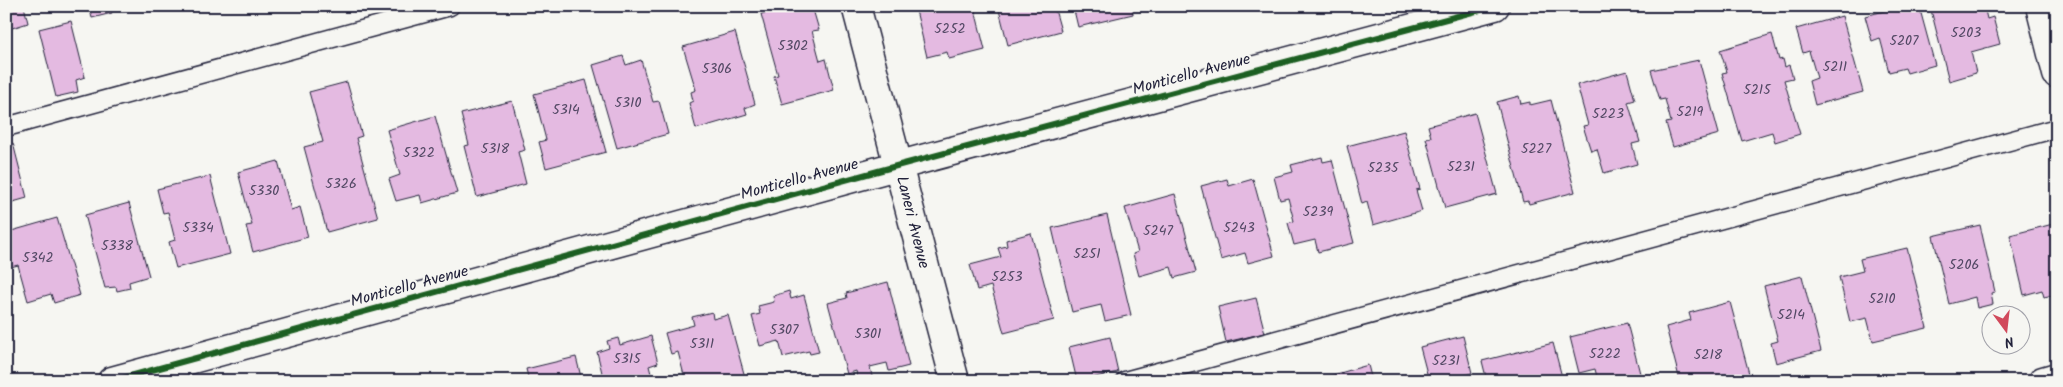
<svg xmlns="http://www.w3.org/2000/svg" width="2063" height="387" viewBox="0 0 2063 387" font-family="Kalam,sans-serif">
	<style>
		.building { fill: #e4bae1; stroke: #22223b }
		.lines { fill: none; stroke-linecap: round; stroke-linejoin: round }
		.lane-casing { stroke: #22223b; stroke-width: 21 }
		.street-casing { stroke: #22223b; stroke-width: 31 }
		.secondary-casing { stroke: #22223b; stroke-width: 31 }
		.lane { stroke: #f6f6f2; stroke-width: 18 }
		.street { stroke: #f6f6f2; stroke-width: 28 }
		.secondary { stroke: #f6f6f2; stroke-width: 28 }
		.cycleway-casing { stroke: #f6f6f2; stroke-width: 9 }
		.cycleway { stroke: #1b5e20; stroke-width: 6 }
		.labels { text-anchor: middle; stroke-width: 4.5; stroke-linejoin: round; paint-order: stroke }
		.number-label { font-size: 14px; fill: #524864 }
		.street-label { font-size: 16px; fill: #22223b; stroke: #f6f6f2 }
	</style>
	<rect width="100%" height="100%" fill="#f6f6f2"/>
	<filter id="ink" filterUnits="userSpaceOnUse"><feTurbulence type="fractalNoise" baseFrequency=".02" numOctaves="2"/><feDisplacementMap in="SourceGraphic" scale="10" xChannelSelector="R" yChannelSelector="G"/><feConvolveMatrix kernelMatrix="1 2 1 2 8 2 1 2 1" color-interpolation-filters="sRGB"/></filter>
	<g filter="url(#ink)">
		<path class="building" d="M 6,6 L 24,6 L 28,23 L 9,29 L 6,22 Z
			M 89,6 L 110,6 L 112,13 L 92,18 Z
			M 776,6 L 812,6 L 819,30 L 812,31 L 820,61 L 826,59 L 834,90 L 782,104 L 774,76 L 778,75 L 761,14 L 777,10 Z
			M 915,6 L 974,6 L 985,50 L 949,59 L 947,52 L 927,57 Z
			M 998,6 L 1054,6 L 1061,31 L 1008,45 Z
			M 1073,6 L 1132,6 L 1133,14 L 1078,27 Z
			M 1887,6 L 1919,6 L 1935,65 L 1907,73 L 1905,68 L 1889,72 L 1880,38 L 1872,41 L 1865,16 L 1888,10 Z
			M 1930,6 L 1984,6 L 1987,19 L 1993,17 L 2000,44 L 1971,52 L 1976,73 L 1949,81 Z
			M 1842,16 L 1863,92 L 1815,105 L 1809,81 L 1817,78 L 1809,51 L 1803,53 L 1796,29 Z
			M 71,21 L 85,77 L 76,80 L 78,92 L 56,97 L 39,29 Z
			M 735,32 L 755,104 L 745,108 L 747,114 L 696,129 L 689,103 L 693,101 L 691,92 L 696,90 L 683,47 Z
			M 1772,34 L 1779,60 L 1783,59 L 1785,67 L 1789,65 L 1793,78 L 1784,80 L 1800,134 L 1775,142 L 1772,132 L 1742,141 L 1722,73 L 1727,72 L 1720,50 Z
			M 623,56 L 626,65 L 641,60 L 653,102 L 659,101 L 668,134 L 617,148 L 593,65 Z
			M 1699,60 L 1719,134 L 1673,147 L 1666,123 L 1671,122 L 1665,99 L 1660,100 L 1651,70 Z
			M 1627,71 L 1635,100 L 1628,102 L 1640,142 L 1632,144 L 1637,164 L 1604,173 L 1597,149 L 1591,151 L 1583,126 L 1588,125 L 1577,85 Z
			M 586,80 L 606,152 L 546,168 L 539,142 L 546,140 L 534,94 Z
			M 347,82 L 362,136 L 356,138 L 378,218 L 327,232 L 304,147 L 323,142 L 309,92 Z
			M 1519,96 L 1521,104 L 1530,102 L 1530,105 L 1551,100 L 1575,192 L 1529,204 L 1528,201 L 1523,202 L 1497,102 Z
			M 512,101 L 525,150 L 518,152 L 526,184 L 477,197 L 464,146 L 469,145 L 461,114 Z
			M 1475,113 L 1497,194 L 1445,208 L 1426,138 L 1431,137 L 1428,126 Z
			M 435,116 L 457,193 L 422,203 L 420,195 L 396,201 L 389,179 L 400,175 L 387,130 Z
			M 1404,131 L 1420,189 L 1416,190 L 1422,211 L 1373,225 L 1367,202 L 1362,204 L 1347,146 Z
			M 13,143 L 27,198 L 6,204 L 6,144 Z
			M 1322,157 L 1323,162 L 1332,160 L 1354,243 L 1318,252 L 1315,240 L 1294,245 L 1288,223 L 1294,221 L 1288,198 L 1280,200 L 1274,177 L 1293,172 L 1291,165 Z
			M 278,161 L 291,210 L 300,207 L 308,237 L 253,252 L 246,226 L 252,225 L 238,172 Z
			M 210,176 L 230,254 L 176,268 L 169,242 L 175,240 L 168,212 L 163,213 L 157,189 Z
			M 1227,179 L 1229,186 L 1253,179 L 1274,256 L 1248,263 L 1245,253 L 1221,260 L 1201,186 Z
			M 1175,194 L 1196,272 L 1174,278 L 1171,267 L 1139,276 L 1133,254 L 1138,252 L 1125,208 Z
			M 129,203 L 149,276 L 129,282 L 130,288 L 117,291 L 116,287 L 105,288 L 85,215 Z
			M 1107,215 L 1131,315 L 1105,321 L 1101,305 L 1072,312 L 1052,228 Z
			M 57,218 L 80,295 L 54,303 L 51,294 L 28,301 L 18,265 L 11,267 L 6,249 L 6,242 L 10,241 L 8,232 Z
			M 2057,223 L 2057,294 L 2044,297 L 2042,290 L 2024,295 L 2010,235 Z
			M 1980,225 L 1995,292 L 1991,293 L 1993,304 L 1977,308 L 1975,297 L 1949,304 L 1933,236 Z
			M 1031,233 L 1054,320 L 1004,333 L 991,286 L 977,290 L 970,265 L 1001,257 L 998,248 L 1007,246 L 1006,240 Z
			M 1907,248 L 1927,328 L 1873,341 L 1867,318 L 1850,322 L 1839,277 L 1863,271 L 1860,259 Z
			M 1802,276 L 1821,351 L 1776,363 L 1771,343 L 1778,341 L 1764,286 Z
			M 888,282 L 909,366 L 889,371 L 887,363 L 870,367 L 873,381 L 858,381 L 856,371 L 847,374 L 828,303 L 847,298 L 846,293 Z
			M 789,291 L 791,299 L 804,295 L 819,352 L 810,354 L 809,351 L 783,357 L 779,341 L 760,346 L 752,316 L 760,314 L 758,306 L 774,302 L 773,296 Z
			M 1256,298 L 1265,333 L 1226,342 L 1218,307 Z
			M 1730,302 L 1751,381 L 1680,381 L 1666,327 L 1691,320 L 1689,313 Z
			M 712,312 L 713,319 L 728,315 L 746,381 L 691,381 L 690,377 L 685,379 L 678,352 L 671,354 L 665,333 L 694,325 L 692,317 Z
			M 1627,323 L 1642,381 L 1598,381 L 1595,369 L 1579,373 L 1570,337 Z
			M 651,336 L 658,363 L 649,366 L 653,381 L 604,381 L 597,352 L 609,348 L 607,341 L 618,338 L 620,345 Z
			M 1463,336 L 1472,373 L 1456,377 L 1457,381 L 1429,381 L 1420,347 Z
			M 1110,337 L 1118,372 L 1077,381 L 1069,347 Z
			M 1553,343 L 1562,377 L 1556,379 L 1556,381 L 1487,381 L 1482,361 Z
			M 576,357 L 582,381 L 529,381 L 526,369 Z
			M 1368,365 L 1372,381 L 1327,381 L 1326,377 Z"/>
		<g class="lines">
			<defs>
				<path id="lane" d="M 6,127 L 450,6
					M 1125,381 L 2057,128"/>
				<path id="street" d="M 856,6 L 955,381
					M 2040,6 L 2057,74
					M 2043,381 L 2057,377"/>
				<path id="secondary" d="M 112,381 L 900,165 L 1495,6"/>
			</defs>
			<use href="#lane" class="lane-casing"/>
			<use href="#street" class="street-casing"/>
			<use href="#secondary" class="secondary-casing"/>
			<use href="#lane" class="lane"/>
			<use href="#street" class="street"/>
			<use href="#secondary" class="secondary"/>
			<defs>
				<path id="cycleway" d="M 112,381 L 900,165 L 1495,6"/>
			</defs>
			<use href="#cycleway" class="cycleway-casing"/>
			<use href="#cycleway" class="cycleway"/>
		</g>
	</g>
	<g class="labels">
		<g class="number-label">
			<text x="950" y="33">5252</text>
			<text x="1966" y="37">5203</text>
			<text x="1904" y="45">5207</text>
			<text x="793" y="50">5302</text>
			<text x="1835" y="71">5211</text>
			<text x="717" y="73">5306</text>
			<text x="1757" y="94">5215</text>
			<text x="628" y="107">5310</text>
			<text x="566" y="114">5314</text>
			<text x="1690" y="116">5219</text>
			<text x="1608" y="118">5223</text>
			<text x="495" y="153">5318</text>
			<text x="1536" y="153">5227</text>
			<text x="419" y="157">5322</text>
			<text x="1461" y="171">5231</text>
			<text x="1383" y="172">5235</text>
			<text x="341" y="188">5326</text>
			<text x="264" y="195">5330</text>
			<text x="1318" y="216">5239</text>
			<text x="198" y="232">5334</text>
			<text x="1239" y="232">5243</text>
			<text x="1158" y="235">5247</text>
			<text x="117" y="250">5338</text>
			<text x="1087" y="258">5251</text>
			<text x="38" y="262">5342</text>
			<text x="1964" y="269">5206</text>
			<text x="1007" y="281">5253</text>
			<text x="1882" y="303">5210</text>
			<text x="1791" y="319">5214</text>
			<text x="784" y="334">5307</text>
			<text x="868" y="338">5301</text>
			<text x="702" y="348">5311</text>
			<text x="1605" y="358">5222</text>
			<text x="1708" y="359">5218</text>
			<text x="627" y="363">5315</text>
			<text x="1446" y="365">5231</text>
		</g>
		<g class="street-label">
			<text transform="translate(1191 73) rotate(-15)" y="6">Monticello Avenue</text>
			<text transform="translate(799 178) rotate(-15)" y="6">Monticello Avenue</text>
			<text transform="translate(914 222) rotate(76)" y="6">Laneri Avenue</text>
			<text transform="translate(409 285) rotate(-15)" y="6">Monticello Avenue</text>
		</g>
	</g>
	<rect width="2063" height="387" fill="none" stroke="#f6f6f2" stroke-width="25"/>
	<rect x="12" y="12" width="2038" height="362" fill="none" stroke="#22223b" stroke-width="2" filter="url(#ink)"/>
	<g transform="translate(2006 330) rotate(165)"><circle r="24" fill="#f6f6f2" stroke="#a1a1a9"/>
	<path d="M0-4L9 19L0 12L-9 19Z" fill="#d1495b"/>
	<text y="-8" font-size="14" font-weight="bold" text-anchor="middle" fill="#22223b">N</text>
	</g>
</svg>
